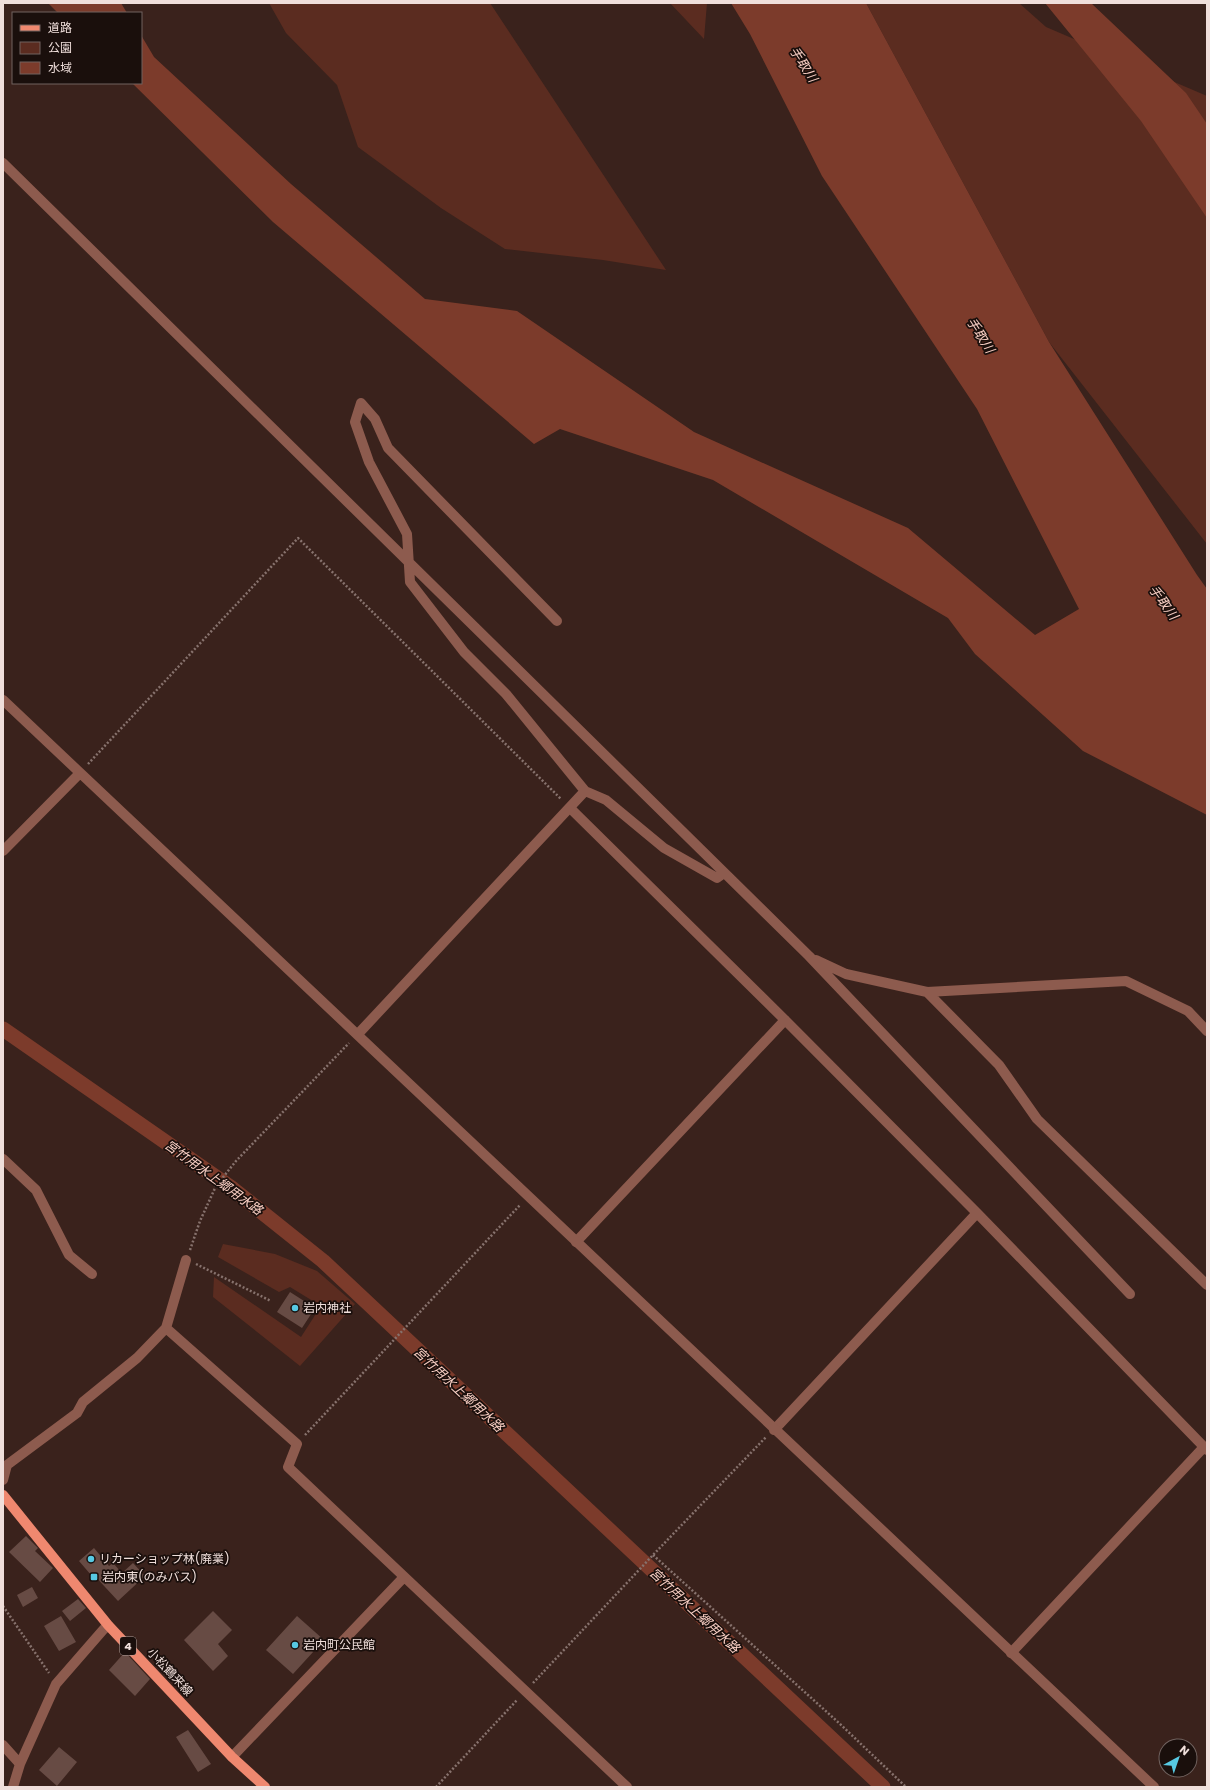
<svg xmlns="http://www.w3.org/2000/svg" width="1210" height="1790" viewBox="0 0 1210 1790" font-family="Poppins,'Noto Sans JP',sans-serif">
	<style>
		.green { fill: #5b2c20 }
		.water { fill: #7c3b2b }
		.lines { fill: none; stroke-linecap: round; stroke-linejoin: round }
		.canal { stroke: #7c3b2b; stroke-width: 15 }
		.building { fill: #674b44 }
		.path { stroke: #87726d; stroke-width: 2.5; stroke-dasharray: 2 2; stroke-linecap: butt }
		.minor { stroke: #8d5b4e; stroke-width: 10 }
		.tertiary { stroke: #8d5b4e; stroke-width: 10 }
		.primary { stroke: #ef886f; stroke-width: 10 }
		.poi-dot { fill: #57c9e3; stroke: #1a0f0c; stroke-width: 1.5 }
		.labels { text-anchor: middle; stroke-width: 3.5; stroke-linejoin: round; paint-order: stroke }
		.shield { fill: #1a0f0c; stroke: #b0a19d; stroke-width: 1 }
		.shield-label { font-size: 11px; font-weight: bold; fill: #f0dfdb }
		.poi-label { font-size: 12px; fill: #f0dfdb; stroke: #1a0f0c; text-anchor: start }
		.street-label { font-size: 12px; fill: #f0dfdb; stroke: #1a0f0c }
		.water-label { font-size: 13px; font-style: italic; fill: #fad0c5; stroke: #1a0f0c }
	</style>
	<rect width="100%" height="100%" fill="#3a221c"/>
	<path class="green" d="M 269,3 L 490,3 L 666,270 L 603,260 L 505,249 L 441,208 L 358,147 L 337,85 L 286,33 Z
		M 670,3 L 707,3 L 704,39 Z
		M 866,3 L 1019,3 L 1046,27 L 1207,96 L 1207,544 L 1049,342 Z
		M 223,1244 L 275,1254 L 317,1271 L 355,1304 L 300,1366 L 213,1297 L 214,1277 L 301,1337 L 321,1306 L 290,1287 L 279,1292 L 218,1257 Z"/>
	<path class="water" d="M 48,3 L 121,3 L 127,13 L 58,13 Z
		M 731,3 L 866,3 L 1049,342 L 1197,575 L 1207,589 L 1207,815 L 1083,751 L 975,654 L 948,618 L 713,480 L 560,429 L 534,444 L 273,222 L 132,83 L 141,83 L 141,35 L 154,57 L 291,184 L 425,299 L 517,311 L 694,432 L 908,528 L 1035,635 L 1079,609 L 977,409 L 822,176 L 750,34 Z
		M 1045,3 L 1091,3 L 1186,93 L 1207,124 L 1207,218 L 1141,121 Z"/>
	<g class="lines">
		<path class="canal" d="M 3,1029 L 233,1189 L 323,1261 L 883,1787"/>
	</g>
	<path class="building" d="M 290,1292 L 315,1308 L 302,1328 L 277,1312 Z
		M 26,1536 L 38,1548 L 35,1551 L 53,1568 L 40,1582 L 9,1552 Z
		M 94,1548 L 109,1566 L 113,1563 L 122,1573 L 133,1563 L 145,1576 L 118,1601 L 93,1574 L 91,1575 L 79,1561 Z
		M 32,1587 L 38,1598 L 23,1607 L 17,1595 Z
		M 78,1599 L 86,1608 L 70,1621 L 62,1611 Z
		M 213,1611 L 232,1630 L 218,1644 L 228,1656 L 213,1671 L 184,1640 Z
		M 61,1616 L 76,1642 L 59,1651 L 44,1626 Z
		M 297,1616 L 324,1640 L 293,1674 L 266,1650 Z
		M 125,1652 L 150,1679 L 135,1696 L 109,1670 Z
		M 188,1730 L 211,1764 L 198,1772 L 176,1737 Z
		M 59,1747 L 77,1762 L 57,1786 L 39,1770 Z"/>
	<g class="lines">
		<path class="path" d="M 88,764 L 298,538 L 561,799
			M 190,1250 L 200,1221 L 216,1186 L 236,1161 L 349,1043
			M 196,1264 L 271,1301
			M 305,1435 L 520,1205
			M 653,1555 L 839,1723 L 906,1787
			M 3,1606 L 49,1673
			M 533,1683 L 653,1555 L 766,1437
			M 436,1787 L 517,1700"/>
		<path class="minor" d="M 3,163 L 809,956 L 1130,1294
			M 557,621 L 388,448 L 375,419 L 361,403 L 355,422 L 369,462 L 407,534 L 410,582 L 464,652 L 506,694 L 585,791 L 606,800 L 664,848 L 717,878 L 724,873
			M 570,808 L 785,1020 L 977,1213 L 1207,1450
			M 816,960 L 846,974 L 927,992 L 1126,981 L 1188,1011 L 1207,1031
			M 927,992 L 999,1065 L 1037,1119 L 1207,1285
			M 358,1034 L 585,791
			M 3,1159 L 36,1190 L 69,1255 L 92,1274
			M 576,1242 L 785,1020
			M 166,1328 L 297,1444 L 288,1467 L 627,1787
			M 774,1430 L 977,1213
			M 3,1480 L 7,1465 L 77,1413 L 83,1402 L 137,1358 L 166,1328 L 186,1260
			M 1011,1653 L 1204,1447
			M 3,1745 L 20,1764
			M 232,1757 L 404,1577
			M 13,1787 L 20,1764 L 56,1684 L 103,1630 L 108,1625"/>
		<path class="tertiary" d="M 3,700 C 387,1062 770,1426 1154,1787
			M 3,851 L 80,773"/>
		<path class="primary" d="M 3,1495 L 108,1625 L 232,1757 L 265,1787"/>
	</g>
	<g class="poi-dot">
		<circle cx="295" cy="1308" r="4"/>
		<circle cx="91" cy="1559" r="4"/>
		<rect x="90" y="1573" width="8" height="8" rx="2"/>
		<circle cx="295" cy="1645" r="4"/>
	</g>
	<g class="labels">
		<rect class="shield" x="120" y="1637" width="16" height="18" rx="3"/>
		<g class="shield-label">
			<text x="128" y="1650">4</text>
		</g>
		<g class="poi-label">
			<text x="303" y="1312">岩内神社</text>
			<text x="99" y="1563">リカーショップ林(廃業)</text>
			<text x="102" y="1581">岩内東(のみバス)</text>
			<text x="303" y="1649">岩内町公民館</text>
		</g>
		<g class="street-label">
			<text transform="translate(170 1672) rotate(47)" y="4">小松鶴来線</text>
		</g>
		<g class="water-label">
			<text transform="translate(804 64) rotate(57)" y="5">手取川</text>
			<text transform="translate(981 335) rotate(57)" y="5">手取川</text>
			<text transform="translate(1164 602) rotate(54)" y="5">手取川</text>
			<text transform="translate(214 1177) rotate(36)" y="5">宮竹用水上郷用水路</text>
			<text transform="translate(459 1389) rotate(43)" y="5">宮竹用水上郷用水路</text>
			<text transform="translate(695 1610) rotate(43)" y="5">宮竹用水上郷用水路</text>
		</g>
	</g>
	<rect width="1210" height="1790" fill="none" stroke="#f0dfdb" stroke-width="8"/>
	<rect x="12" y="12" width="130" height="72" fill="#1a0f0c" stroke="#70625f"/>
	<rect x="20" y="25" width="20" height="6" fill="#ef886f" stroke="#70625f"/>
	<text x="48" y="32" font-size="12" fill="#f0dfdb">道路</text>
	<rect x="20" y="42" width="20" height="12" fill="#5b2c20" stroke="#70625f"/>
	<text x="48" y="52" font-size="12" fill="#f0dfdb">公園</text>
	<rect x="20" y="62" width="20" height="12" fill="#7c3b2b" stroke="#70625f"/>
	<text x="48" y="72" font-size="12" fill="#f0dfdb">水域</text>
	<g transform="translate(1178 1758) rotate(40)"><circle r="19" fill="#1a0f0c" stroke="#70625f"/>
	<path d="M0-3L7 15L0 10L-7 15Z" fill="#57c9e3"/>
	<text y="-6" font-size="11" font-weight="bold" text-anchor="middle" fill="#f0dfdb">N</text>
	</g>
</svg>
